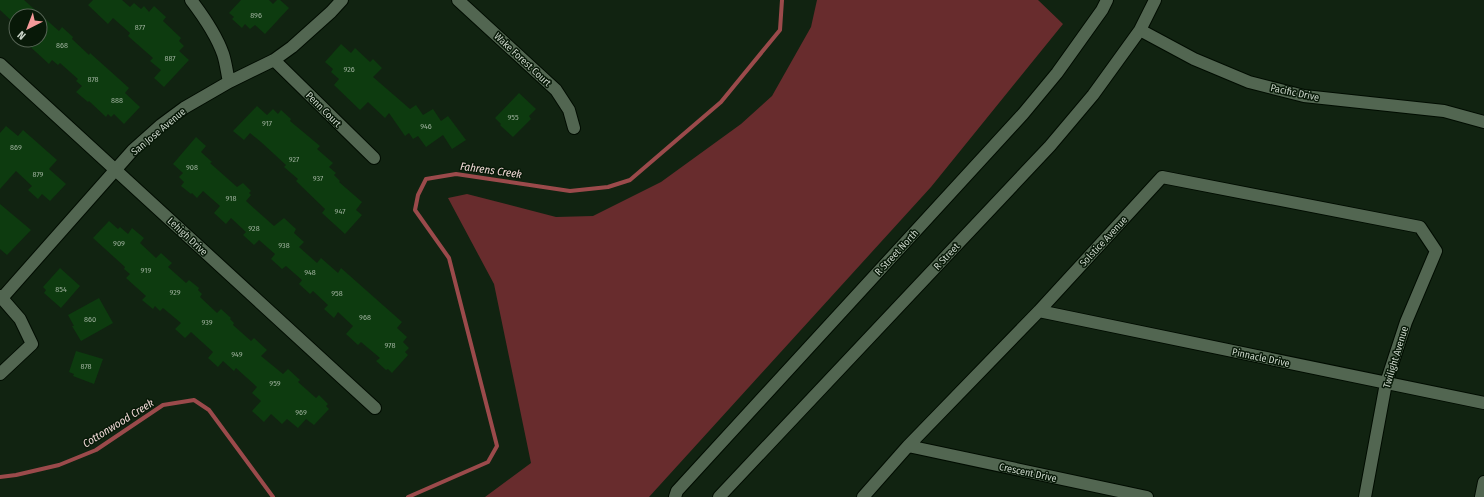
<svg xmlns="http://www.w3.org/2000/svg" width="1484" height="497" viewBox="0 0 1484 497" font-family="'Fira Sans Condensed',sans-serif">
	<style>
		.green { fill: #682c2d }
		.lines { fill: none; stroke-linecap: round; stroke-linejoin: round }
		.stream { stroke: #9b4a4b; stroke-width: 4 }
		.building { fill: #0d3b0f }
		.minor-casing { stroke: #010c01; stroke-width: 14 }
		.minor { stroke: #526651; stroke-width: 12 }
		.labels { text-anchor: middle; stroke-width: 3; stroke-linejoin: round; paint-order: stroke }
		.number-label { font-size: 8px; fill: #9bae9a }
		.street-label { font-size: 10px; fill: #cad5c9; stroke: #081908 }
		.water-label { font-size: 11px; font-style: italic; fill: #f0d8d6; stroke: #081908 }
	</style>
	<rect width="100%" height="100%" fill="#112311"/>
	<path class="green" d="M 817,0 L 1038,0 L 1063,24 L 931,187 L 649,497 L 485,497 L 531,463 L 494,284 L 448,198 L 467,194 L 556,217 L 593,216 L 661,182 L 741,124 L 772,96 L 811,27 Z"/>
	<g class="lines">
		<path class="stream" d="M 0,477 L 16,475 L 59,465 L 96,450 L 163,405 L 194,400 L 209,410 L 273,497
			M 408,497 L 488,462 L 497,446 L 449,258 L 415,210 L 418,195 L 426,179 L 456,174 L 570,191 L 608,187 L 630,180 L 721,102 L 780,30 L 782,0"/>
	</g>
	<path class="building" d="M 0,0 L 24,0 L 59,31 L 62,27 L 73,37 L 72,39 L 89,55 L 90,53 L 129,88 L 125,93 L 140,107 L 124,124 L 114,114 L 111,117 L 108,114 L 106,117 L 89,101 L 88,102 L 76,92 L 82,86 L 76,81 L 78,79 L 60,63 L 58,65 L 52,60 L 49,64 L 23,40 L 40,40 L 40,16 L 16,16 L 16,25 L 0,10 Z
		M 93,0 L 122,0 L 130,7 L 134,3 L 141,9 L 144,6 L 149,12 L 154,6 L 166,17 L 163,21 L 181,38 L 179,41 L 184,46 L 179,51 L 189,60 L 164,87 L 154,78 L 161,70 L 150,61 L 153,58 L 128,36 L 130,33 L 113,18 L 108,24 L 88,5 Z
		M 241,0 L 269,0 L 273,4 L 277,0 L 280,0 L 289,8 L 265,34 L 255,25 L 250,29 L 245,24 L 242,28 L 232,19 L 234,17 L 229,13 Z
		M 341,44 L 351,53 L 355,48 L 370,62 L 373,59 L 382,68 L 373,77 L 410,109 L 416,105 L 423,115 L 433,109 L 441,121 L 448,116 L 466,140 L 452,149 L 443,135 L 426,147 L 418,136 L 413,139 L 409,133 L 405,136 L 389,113 L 385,118 L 368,102 L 360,110 L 334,85 L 339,79 L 331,72 L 333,69 L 325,62 Z
		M 519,93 L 536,109 L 529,116 L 531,119 L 513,137 L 502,127 L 500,125 L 501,124 L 495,118 Z
		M 257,106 L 267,115 L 273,109 L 278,114 L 281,110 L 291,119 L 290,121 L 320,146 L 317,149 L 333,163 L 329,167 L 336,173 L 334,175 L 340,181 L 339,182 L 362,202 L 356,210 L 362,215 L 345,234 L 322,213 L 325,209 L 296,181 L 298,179 L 284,167 L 286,165 L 261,142 L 250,133 L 244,140 L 233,131 Z
		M 6,126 L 18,136 L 23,130 L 57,160 L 49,169 L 66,184 L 50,201 L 42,194 L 38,199 L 28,190 L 32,186 L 16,171 L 0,189 L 0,133 Z
		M 196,137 L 206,146 L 201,152 L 212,162 L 210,163 L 237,187 L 243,183 L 251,191 L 249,193 L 251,195 L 246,201 L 274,226 L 284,218 L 296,229 L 294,233 L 304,242 L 299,247 L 317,263 L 321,258 L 338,273 L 341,268 L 402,322 L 397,328 L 407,337 L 403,342 L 409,348 L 405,352 L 408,355 L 392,373 L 388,369 L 386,370 L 376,361 L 380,358 L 361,342 L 358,345 L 346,334 L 353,326 L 338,312 L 334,318 L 324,309 L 328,305 L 313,291 L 310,294 L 299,284 L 302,280 L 286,266 L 282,269 L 271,259 L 275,254 L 259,240 L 254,245 L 243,235 L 246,232 L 231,218 L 226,224 L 214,213 L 220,206 L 203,191 L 197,198 L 192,193 L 191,194 L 181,186 L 184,182 L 179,177 L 183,173 L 173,164 Z
		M 0,204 L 31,230 L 7,255 L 0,249 Z
		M 109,221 L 118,229 L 120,227 L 128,234 L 132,228 L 144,238 L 140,243 L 156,258 L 161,253 L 172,263 L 168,267 L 186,283 L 189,280 L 199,288 L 198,290 L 202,294 L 200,297 L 217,313 L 221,309 L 231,318 L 230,319 L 234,323 L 233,325 L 251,341 L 254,338 L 267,350 L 261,356 L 283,374 L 288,369 L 300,380 L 298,382 L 316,398 L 319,395 L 328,404 L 326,406 L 329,409 L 314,425 L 306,419 L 298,428 L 287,419 L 282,424 L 271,414 L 264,422 L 252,411 L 261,401 L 252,393 L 257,387 L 236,368 L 234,371 L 223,361 L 218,367 L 208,358 L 213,352 L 191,332 L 185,338 L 175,329 L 181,323 L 163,308 L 160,311 L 155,306 L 153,309 L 142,300 L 146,296 L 126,278 L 130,274 L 124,269 L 125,267 L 93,238 Z
		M 60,268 L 80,286 L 61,308 L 44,293 L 46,290 L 43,287 Z
		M 99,298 L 113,323 L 81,341 L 72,326 L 74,326 L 68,315 Z
		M 76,351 L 103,359 L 94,384 L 73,376 L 74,374 L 69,372 Z"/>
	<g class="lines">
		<defs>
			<path id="minor" d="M 191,0 C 204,17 216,34 223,54 C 226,63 227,73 229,82
				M 458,0 L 556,90 L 569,110 L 574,128
				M 1140,30 L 1194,59 L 1249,82 L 1304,96 L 1444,111 L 1484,122
				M 274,60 L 374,158
				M 0,64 L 375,408
				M 0,296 L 20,319 L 32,344 L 0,374
				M 2,298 L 133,150 L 161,125 L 184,108 L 229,82 L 274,60 L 292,47 L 331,12 L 342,0
				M 1039,311 L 1484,403
				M 908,446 L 1147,497
				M 675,497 L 677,491 L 1023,114 L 1057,73 L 1102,10 L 1107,0
				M 719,497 L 1050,146 L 1093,95 L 1140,30 L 1155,0
				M 863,497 L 908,446 L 1039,311 L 1162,177 L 1420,227 L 1436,251 L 1406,322 L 1386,383 L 1365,497
				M 1481,497 L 1484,482"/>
		</defs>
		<use href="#minor" class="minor-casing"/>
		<use href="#minor" class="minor"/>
	</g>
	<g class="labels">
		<g class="number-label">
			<text x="256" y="18">896</text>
			<text x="140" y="30">877</text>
			<text x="62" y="48">868</text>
			<text x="170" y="61">887</text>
			<text x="349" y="72">926</text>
			<text x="93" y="82">878</text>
			<text x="117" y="103">888</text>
			<text x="513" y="120">955</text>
			<text x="267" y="126">917</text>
			<text x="426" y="129">946</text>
			<text x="16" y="150">869</text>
			<text x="294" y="162">927</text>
			<text x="192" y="170">908</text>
			<text x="38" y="177">879</text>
			<text x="318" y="181">937</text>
			<text x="231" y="201">918</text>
			<text x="340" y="214">947</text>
			<text x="254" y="231">928</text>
			<text x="119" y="246">909</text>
			<text x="284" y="248">938</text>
			<text x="146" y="273">919</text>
			<text x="310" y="275">948</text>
			<text x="61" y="292">854</text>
			<text x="175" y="295">929</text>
			<text x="337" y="296">958</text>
			<text x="365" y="320">968</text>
			<text x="90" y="322">860</text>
			<text x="207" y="325">939</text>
			<text x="390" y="348">978</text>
			<text x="237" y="357">949</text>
			<text x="86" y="369">878</text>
			<text x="275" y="386">959</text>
			<text x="301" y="415">969</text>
		</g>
		<g class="street-label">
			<text transform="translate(523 59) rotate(43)" y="4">Wake Forest Court</text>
			<text transform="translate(1295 92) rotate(12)" y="4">Pacific Drive</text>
			<text transform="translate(324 109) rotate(45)" y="4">Penn Court</text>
			<text transform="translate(158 131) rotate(-40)" y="4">San Jose Avenue</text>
			<text transform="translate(188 236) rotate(43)" y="4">Lehigh Drive</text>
			<text transform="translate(1103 241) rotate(-47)" y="4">Solstice Avenue</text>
			<text transform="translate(896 252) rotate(-47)" y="4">R Street North</text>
			<text transform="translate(946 256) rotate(-47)" y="4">R Street</text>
			<text transform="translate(1261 357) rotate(12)" y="4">Pinnacle Drive</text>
			<text transform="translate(1395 357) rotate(-73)" y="4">Twilight Avenue</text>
			<text transform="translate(1028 472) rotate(12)" y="4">Crescent Drive</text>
		</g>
		<g class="water-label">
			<text transform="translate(491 170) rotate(8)" y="4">Fahrens Creek</text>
			<text transform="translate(118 423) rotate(-32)" y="4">Cottonwood Creek</text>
		</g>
	</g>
	<g transform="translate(28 28) rotate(222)"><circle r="19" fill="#081908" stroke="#566455"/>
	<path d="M0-3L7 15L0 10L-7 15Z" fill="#f59b9a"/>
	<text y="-6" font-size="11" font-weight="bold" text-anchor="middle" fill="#cad5c9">N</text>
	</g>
</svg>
